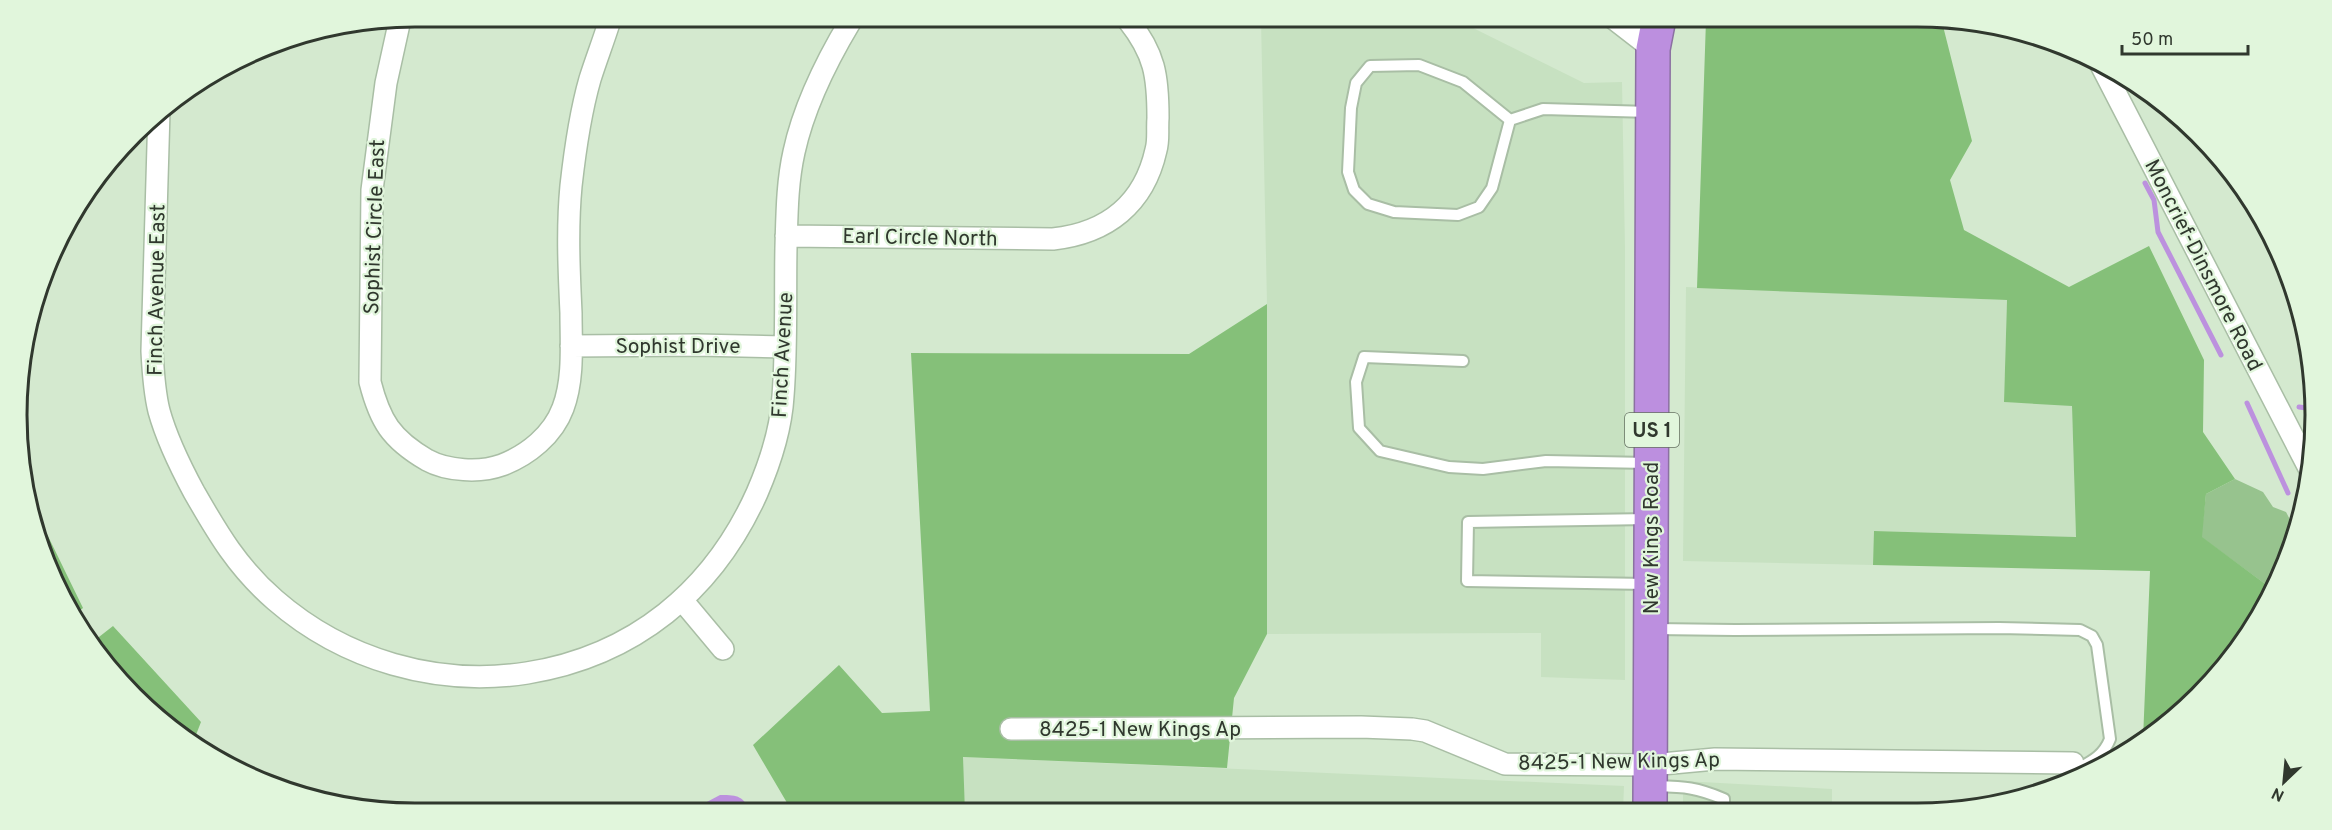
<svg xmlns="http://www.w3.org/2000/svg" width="2332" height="830" viewBox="0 0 2332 830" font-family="Overpass,sans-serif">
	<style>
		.built { fill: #c7e1c1 }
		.green { fill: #97c38e }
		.forest { fill: #85c079 }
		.water { fill: #bc91de }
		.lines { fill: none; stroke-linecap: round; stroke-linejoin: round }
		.stream { stroke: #bc91de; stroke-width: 5 }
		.lane-casing { stroke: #a9bea5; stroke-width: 14 }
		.street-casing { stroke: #a9bea5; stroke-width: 24 }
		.highway-casing { stroke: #8b71a1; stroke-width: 36 }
		.lane { stroke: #fff; stroke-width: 10 }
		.street { stroke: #fff; stroke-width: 21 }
		.highway { stroke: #bc8fdf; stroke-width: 33 }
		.labels { text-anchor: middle; stroke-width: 4.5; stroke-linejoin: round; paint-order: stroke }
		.shield { fill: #e1f6dc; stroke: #657162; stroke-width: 1.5 }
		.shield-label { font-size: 20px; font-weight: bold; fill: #30382e }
		.street-label { font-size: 21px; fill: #30382e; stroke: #e1f6dc }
		.rim { fill: none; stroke: #30382e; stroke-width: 3 }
	</style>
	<rect width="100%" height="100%" fill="#d4e9cf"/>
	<path class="built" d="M 1455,19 L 1584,83 L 1622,82 L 1625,249 L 1625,680 L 1541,677 L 1541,633 L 1267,634 L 1267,304 L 1261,20 Z
		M 1686,287 L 2007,300 L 2004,402 L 2072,405 L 2076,537 L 1875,531 L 1873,565 L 1683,561 Z
		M 962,757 L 1624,786 L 1623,811 L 965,812 Z
		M 1683,781 L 1832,789 L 1832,810 L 1683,811 Z"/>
	<path class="green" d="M 2235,479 L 2263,492 L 2273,507 L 2286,512 L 2296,531 L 2272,589 L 2201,537 L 2206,494 Z"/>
	<path class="forest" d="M 1848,17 L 1917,17 L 1945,20 L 1942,22 L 1972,141 L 1950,180 L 1964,230 L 2069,287 L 2149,246 L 2204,360 L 2203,432 L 2235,479 L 2206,494 L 2202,537 L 2272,589 L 2262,615 L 2180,714 L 2143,739 L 2150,571 L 1873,565 L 1874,531 L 2076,537 L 2072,406 L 2004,402 L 2007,300 L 1697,288 L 1706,20 L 1848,19 Z
		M 1267,304 L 1267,634 L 1234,698 L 1227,768 L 963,757 L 965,812 L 793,813 L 753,745 L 839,665 L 882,713 L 930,711 L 911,353 L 1189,354 Z
		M 26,491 L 83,608 L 74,615 L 30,518 Z
		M 113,626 L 201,722 L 192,745 L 133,697 L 90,644 Z"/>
	<path class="water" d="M 720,795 C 740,795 741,796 753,813 L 686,813 Z"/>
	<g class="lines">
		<path class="stream" d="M 2145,183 L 2154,200 L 2158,232 L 2221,355
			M 2247,403 L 2288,493
			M 2299,407 L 2314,409"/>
		<defs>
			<path id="lane" d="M 1510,120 L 1463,82 L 1419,65 L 1370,66 L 1356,83 L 1351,108 L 1348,172 L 1354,190 L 1368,204 L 1394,212 L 1458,215 L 1479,207 L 1492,188 L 1510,120 L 1543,109 L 1650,112
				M 1463,361 L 1364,357 L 1356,382 L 1359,428 L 1380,451 L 1449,467 L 1483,469 L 1546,461 L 1648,463
				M 1648,584 L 1467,581 L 1468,522 L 1649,519
				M 1654,629 L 1735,630 L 1999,628 L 2080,630 L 2092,636 L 2097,645 L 2110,739 C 2103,757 2090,762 2074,771
				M 1654,786 C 1685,787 1695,787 1724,799 L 1724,811"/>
			<path id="street" d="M 1613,18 L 1653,49
				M 399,24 L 386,83 L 372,190 L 370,382 C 380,421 391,439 427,460 C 447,471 480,473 502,465 C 528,455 553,435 563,408 C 574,379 571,344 571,313 C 569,271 567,228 571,186 C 575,150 580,114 590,79 C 596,60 603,42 609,23
				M 2099,61 L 2310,470
				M 159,111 L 152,351 C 153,371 154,391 159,411 C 167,440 180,466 194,492 C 218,534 238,568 275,600 C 344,660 437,687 527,673 C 634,656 713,591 757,493 C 770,463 781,430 783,396 C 787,346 785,296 786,247 C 787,215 787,183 794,152 C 804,106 826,62 850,22
				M 786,236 L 1053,239 C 1107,233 1144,204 1156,150 C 1159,140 1157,129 1158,118 C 1158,76 1155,54 1128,20
				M 571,346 L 698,345 L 784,347
				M 682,600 L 723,649
				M 1011,729 L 1361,727 L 1412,729 L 1425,731 L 1505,764 L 1651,765 L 1715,759 L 2073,763 L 2074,778"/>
			<path id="highway" d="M 1650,811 L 1653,49 L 1659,18"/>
		</defs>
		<use href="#lane" class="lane-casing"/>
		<use href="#street" class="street-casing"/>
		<use href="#highway" class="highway-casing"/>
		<use href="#lane" class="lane"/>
		<use href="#street" class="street"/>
		<use href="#highway" class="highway"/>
	</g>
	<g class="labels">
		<rect class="shield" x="1625" y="413" width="54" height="34" rx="4.5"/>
		<g class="shield-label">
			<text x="1652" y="437">US 1</text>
		</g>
		<g class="street-label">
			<text transform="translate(374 227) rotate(-88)" y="7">Sophist Circle East</text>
			<text transform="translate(920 237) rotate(1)" y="7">Earl Circle North</text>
			<text transform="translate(2204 265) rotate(63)" y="7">Moncrief-Dinsmore Road</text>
			<text transform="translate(156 290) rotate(-89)" y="7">Finch Avenue East</text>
			<text x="678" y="353">Sophist Drive</text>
			<text transform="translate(782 355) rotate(-87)" y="7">Finch Avenue</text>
			<text transform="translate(1651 538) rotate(-90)" y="7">New Kings Road</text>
			<text x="1140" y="736">8425-1 New Kings Ap</text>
			<text transform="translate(1619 761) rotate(-1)" y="7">8425-1 New Kings Ap</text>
		</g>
	</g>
	<path d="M0 0H2332V830H0ZM415 27H1917A388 388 0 0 1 2305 415V415A388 388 0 0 1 1917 803H415A388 388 0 0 1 27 415V415A388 388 0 0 1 415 27Z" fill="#e1f6dc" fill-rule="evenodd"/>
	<path class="rim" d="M415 27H1917A388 388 0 0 1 2305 415V415A388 388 0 0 1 1917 803H415A388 388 0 0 1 27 415V415A388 388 0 0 1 415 27Z"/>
	<g transform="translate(2284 782) rotate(206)" stroke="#e1f6dc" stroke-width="4.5" paint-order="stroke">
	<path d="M0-4.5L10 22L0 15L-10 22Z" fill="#30382e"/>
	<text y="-9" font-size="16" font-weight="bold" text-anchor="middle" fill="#30382e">N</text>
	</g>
	<path d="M2122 45v9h126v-9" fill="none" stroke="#30382e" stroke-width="3"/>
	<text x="2131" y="45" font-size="18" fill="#30382e" stroke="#e1f6dc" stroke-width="4.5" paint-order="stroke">50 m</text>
</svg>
